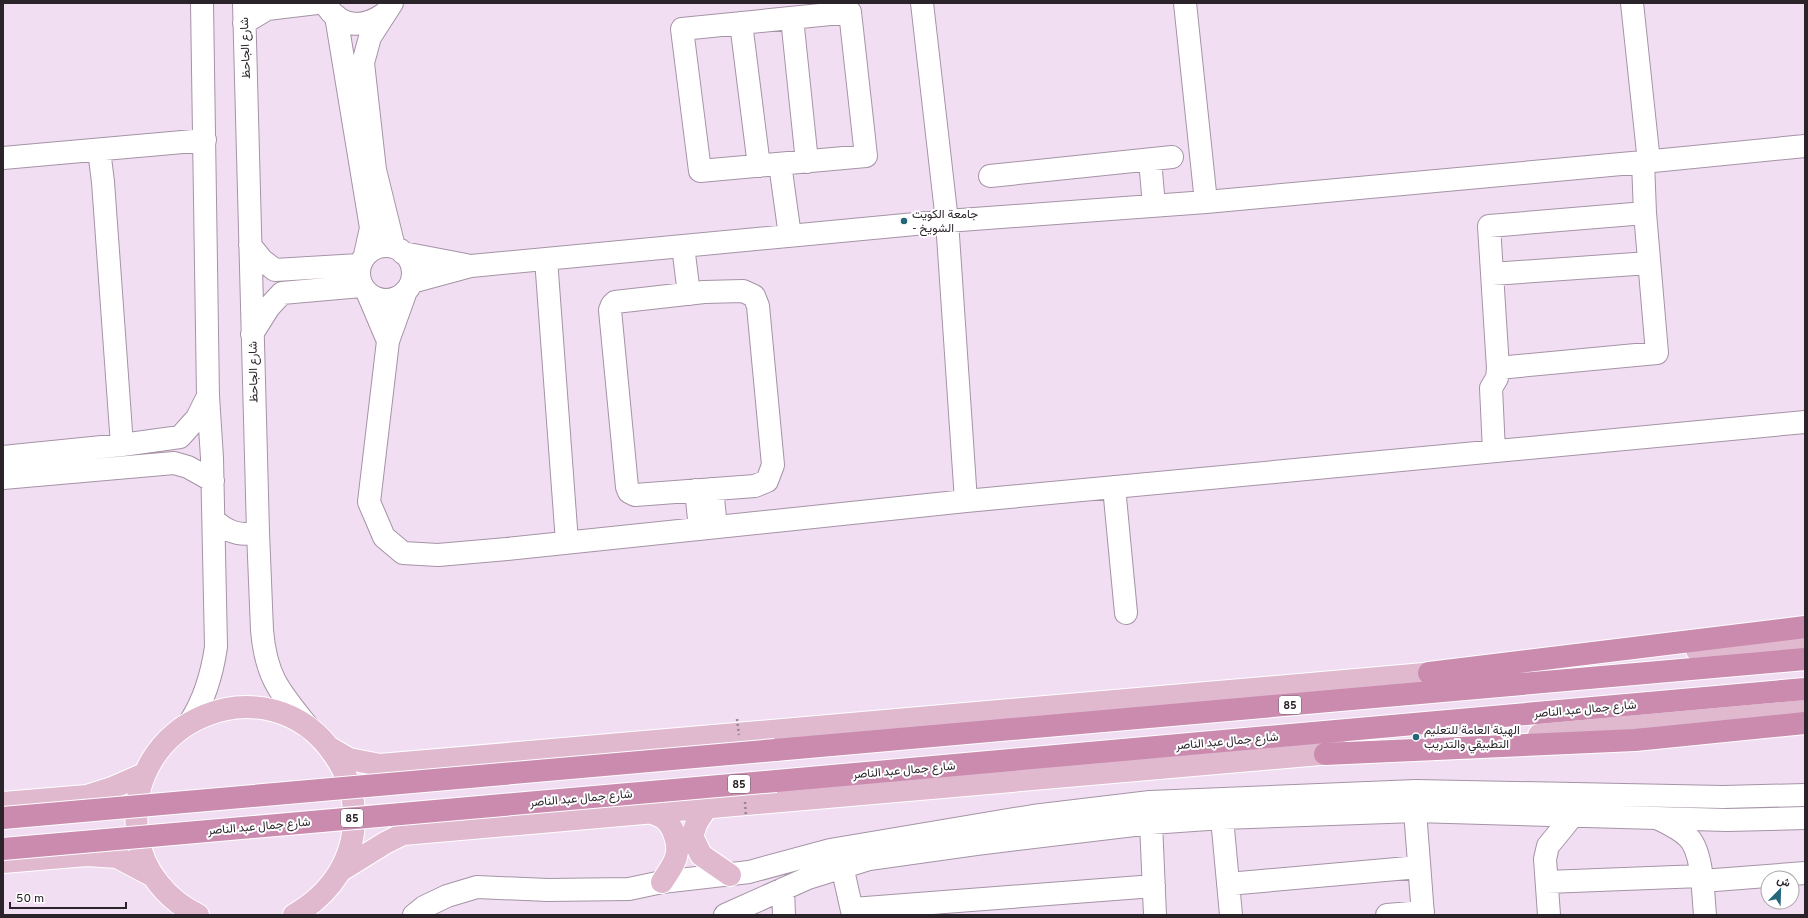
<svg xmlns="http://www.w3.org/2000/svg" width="1808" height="918" viewBox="0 0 1808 918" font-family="Overpass,Vazirmatn,sans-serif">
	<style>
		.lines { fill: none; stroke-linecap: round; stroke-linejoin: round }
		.minor-casing { stroke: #a593a6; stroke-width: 24 }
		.major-casing { stroke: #fff; stroke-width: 24 }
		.highway-casing { stroke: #fff; stroke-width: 24 }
		.minor { stroke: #fff; stroke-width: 22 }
		.major { stroke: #e0b9cf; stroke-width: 22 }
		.highway { stroke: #cb8baf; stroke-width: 22 }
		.highway-bridge-casing { stroke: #fff; stroke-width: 24; stroke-linecap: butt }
		.path-bridge { stroke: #948695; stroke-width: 2.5; stroke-dasharray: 2 3; stroke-linecap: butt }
		.highway-bridge { stroke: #cb8baf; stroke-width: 22 }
		.poi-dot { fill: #24667a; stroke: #fff; stroke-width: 1.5 }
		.labels { text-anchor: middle; stroke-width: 4; stroke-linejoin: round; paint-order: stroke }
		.shield { fill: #fff; stroke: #6a656a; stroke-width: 1 }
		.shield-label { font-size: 11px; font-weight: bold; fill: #2a232a }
		.street-label { font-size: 12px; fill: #2a232a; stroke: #fff }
		.poi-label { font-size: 12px; fill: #2a232a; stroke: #fff; text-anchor: start }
	</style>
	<rect width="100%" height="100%" fill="#f2def3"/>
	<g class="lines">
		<defs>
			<path id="minor" d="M 244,3 L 258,532 L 262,630 C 266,678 280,692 309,728
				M 392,3 L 370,37 L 363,63 L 375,170 L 394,247
				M 922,3 L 947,221 L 966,501
				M 1185,3 L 1206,202
				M 1632,3 L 1649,162
				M 328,8 C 343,29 365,27 384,14
				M 850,12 L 866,156 L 700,171 L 682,29 Z
				M 336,16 L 371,228 L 365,255
				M 792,18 L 807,162
				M 244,23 L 267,9 L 317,3
				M 741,23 L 759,166
				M 99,150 L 103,182 L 122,445
				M 3,158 L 205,140
				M 1150,160 L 1154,206
				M 780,164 L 790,236
				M 990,176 L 1172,157
				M 250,245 L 262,260 L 275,270 L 359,265
				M359 273a27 27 0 1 1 54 0a27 27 0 1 1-54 0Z
				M 683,246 L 689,294
				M 403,253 L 466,265
				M 546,259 L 567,542
				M 1492,274 L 1649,263
				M 412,282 L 471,266 L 947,221 L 1206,202 L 1643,162 L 1805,146
				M 406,291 L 388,341 L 369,502 L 384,537 L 403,553 L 438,555 L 507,549 L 966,501 L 1805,422
				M 743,291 L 754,296 L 758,306 L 773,465 L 767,481 L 755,486 L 635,495 L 629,492 L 627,487 L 610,310 L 612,305 L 615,302 L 704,292 Z
				M 368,294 L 388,341
				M 252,334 L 269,307 L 282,293 L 361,286
				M 1498,368 L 1657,353 L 1645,213 L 1643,162
				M 1494,451 L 1491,388 L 1497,378 L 1498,368 L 1489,226 L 1645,213
				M 3,457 L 122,445 L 180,437 L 197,418 L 208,396
				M 3,478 L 174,463 L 188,467 L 213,481
				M 1114,487 L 1126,613
				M 712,489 L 716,527
				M 696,490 L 700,529
				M 214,520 C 227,532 240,537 258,532
				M 190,722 C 205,699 212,674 216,647 L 212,458 L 208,396 L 202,3
				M 1415,811 L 1423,915
				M 1222,818 L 1231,915
				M 1659,819 C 1669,824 1680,829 1688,837 C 1703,851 1703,895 1705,915
				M 1151,823 L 1155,915
				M 842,866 L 853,915
				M 1715,880 L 1805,873
				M 1547,882 L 1701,876
				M 1228,884 L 1419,867
				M 783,889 L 784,915
				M 853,909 L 1154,886
				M 414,915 L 424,907 L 447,896 L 477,887 L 548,890 L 629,889 L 662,882 L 749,872 L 830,850 L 1033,816 L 1150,802 L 1416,791 L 1723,797 L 1805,795
				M 725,915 L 808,878 L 869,859 L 976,844 L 1151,823 L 1222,818 L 1415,811 L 1727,820 L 1805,818
				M 1387,915 L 1423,912
				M 1549,915 L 1545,859 L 1548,846 L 1574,814"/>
			<path id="major" d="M 1697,650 L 1805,641
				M 1539,735 L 1805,711
				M 330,748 L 349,759 L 380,765 L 1447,672
				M 3,803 L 87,796 L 112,788 L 144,774
				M 707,807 L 697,822 L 692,836 L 701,855 L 730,875
				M 650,812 C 654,814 658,815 662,817 C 673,824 680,844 676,857 C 674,865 667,874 662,882
				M 3,862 L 87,855 L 117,857 L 153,876
				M 340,871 L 385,843 L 403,834 L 1343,752
				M 198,915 C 167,900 143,871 138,837 C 119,719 270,658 335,756 C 347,774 354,793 354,815 C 355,859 331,894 294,915"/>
			<path id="highway" d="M 1429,673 L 1805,627
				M 775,750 L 1805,659
				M 1325,754 L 1635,740 L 1805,723
				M 776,781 L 1805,689"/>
		</defs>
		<use href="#minor" class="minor-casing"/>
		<use href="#major" class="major-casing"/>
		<use href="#highway" class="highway-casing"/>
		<use href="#minor" class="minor"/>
		<use href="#major" class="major"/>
		<use href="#highway" class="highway"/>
		<defs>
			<path id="highway-bridge" d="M 3,818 L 775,750
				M 3,849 L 776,781"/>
		</defs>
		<use href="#highway-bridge" class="highway-bridge-casing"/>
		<path class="path-bridge" d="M 737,719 L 739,735
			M 745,802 L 746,817"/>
		<use href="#highway-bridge" class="highway-bridge"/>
	</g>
	<g class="poi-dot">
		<circle cx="904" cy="221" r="4"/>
		<circle cx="1416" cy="737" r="4"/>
	</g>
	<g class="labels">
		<g class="shield">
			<rect x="1279" y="696" width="22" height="18" rx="3"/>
			<rect x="728" y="775" width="22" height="18" rx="3"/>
			<rect x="341" y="809" width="22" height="18" rx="3"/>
		</g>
		<g class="shield-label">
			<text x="1290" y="709">85</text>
			<text x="739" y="788">85</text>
			<text x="352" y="822">85</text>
		</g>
		<g class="street-label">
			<text transform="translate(245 48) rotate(-92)" y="4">شارع الجاحظ</text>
			<text transform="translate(253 372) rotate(-91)" y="4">شارع الجاحظ</text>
			<text transform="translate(1585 709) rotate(-5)" y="4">شارع جمال عبد الناصر</text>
			<text transform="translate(1227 741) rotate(-5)" y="4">شارع جمال عبد الناصر</text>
			<text transform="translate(904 770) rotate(-5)" y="4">شارع جمال عبد الناصر</text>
			<text transform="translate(581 798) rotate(-5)" y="4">شارع جمال عبد الناصر</text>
			<text transform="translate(259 826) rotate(-5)" y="4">شارع جمال عبد الناصر</text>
		</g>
		<g class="poi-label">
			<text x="912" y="218">جامعة الكويت<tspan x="912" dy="14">- الشويخ</tspan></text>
			<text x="1424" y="734">الهيئة العامة للتعليم<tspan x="1424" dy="14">التطبيقي والتدريب</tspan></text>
		</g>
	</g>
	<rect width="1808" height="918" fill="none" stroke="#2a232a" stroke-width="8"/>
	<g transform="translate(1780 890) rotate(23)"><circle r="19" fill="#ffffff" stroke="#aaa7aa"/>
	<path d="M0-3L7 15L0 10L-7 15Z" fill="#24667a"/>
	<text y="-6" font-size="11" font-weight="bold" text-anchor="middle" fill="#2a232a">ش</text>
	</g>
	<path d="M10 902v6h116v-6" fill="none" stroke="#2a232a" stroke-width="2"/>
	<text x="16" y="902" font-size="12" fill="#2a232a" stroke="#ffffff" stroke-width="3" paint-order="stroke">50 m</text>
</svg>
